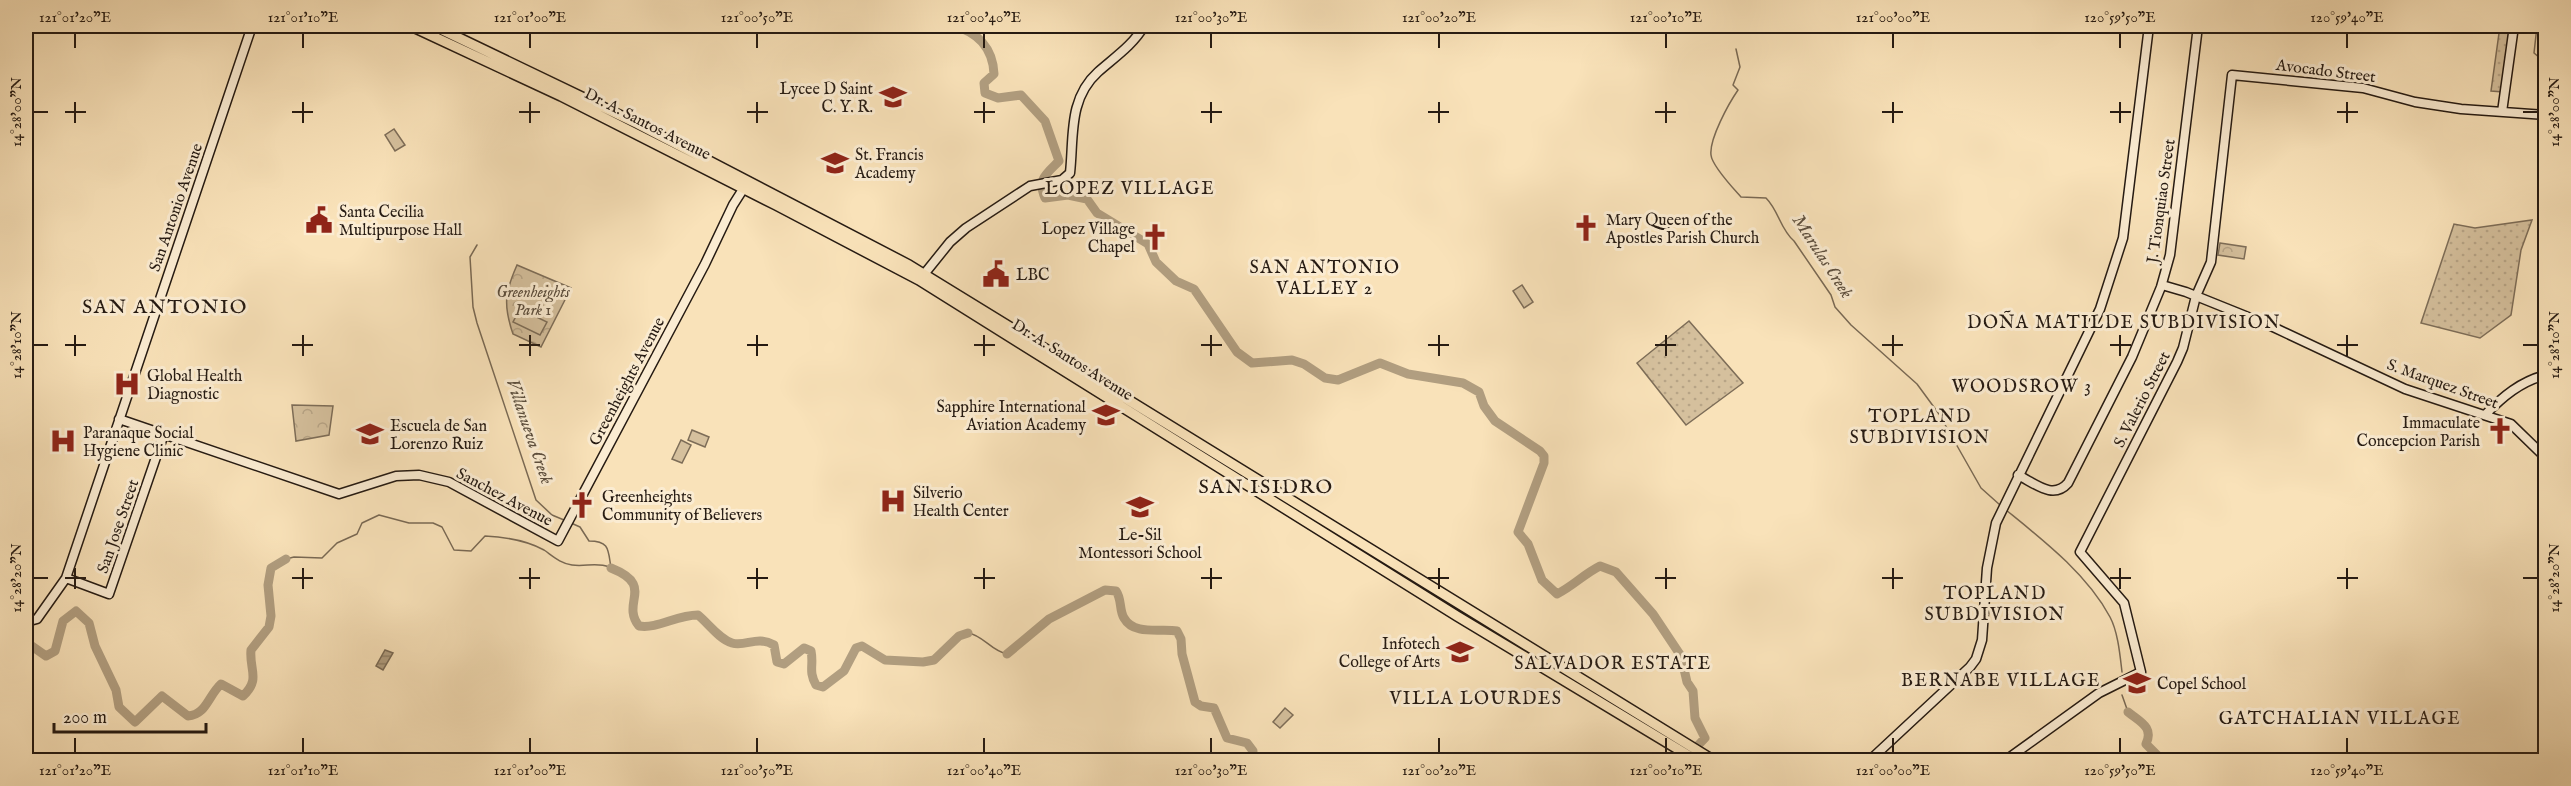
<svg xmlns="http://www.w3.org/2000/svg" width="2571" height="786" viewBox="0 0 2571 786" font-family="'IM FELL English',serif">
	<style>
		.grass { fill: url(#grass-dots); stroke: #7d6d58; stroke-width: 1.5 }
		.forest { fill: url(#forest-crowns); stroke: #7d6d58; stroke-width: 1.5 }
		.pitch { fill: #d5c09d; stroke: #7d6d58; stroke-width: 1.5 }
		.water { fill: url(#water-rules); stroke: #796954; stroke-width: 1.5 }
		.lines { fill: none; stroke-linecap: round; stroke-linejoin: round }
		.stream { stroke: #796954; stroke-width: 1.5 }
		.river { stroke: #b19e80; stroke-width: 9 }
		.secondary-casing { stroke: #251a12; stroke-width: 11 }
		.primary-casing { stroke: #251a12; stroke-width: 12 }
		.secondary { stroke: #fbecd2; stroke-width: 8 }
		.primary { stroke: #f9e2b9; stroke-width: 9 }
		.ticks { fill: none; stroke: #251a12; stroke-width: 2 }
		.labels { text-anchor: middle; stroke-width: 6; stroke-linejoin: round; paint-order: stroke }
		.street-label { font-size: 16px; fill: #251a12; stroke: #fbecd2 }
		.poi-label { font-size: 16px; fill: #251a12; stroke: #fbecd2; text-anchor: start }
		.park-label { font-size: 16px; font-style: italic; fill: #5a4c3c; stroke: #fbecd2 }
		.neighbourhood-label { font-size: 18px; letter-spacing: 1.5px; fill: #251a12; stroke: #fbecd2 }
		.water-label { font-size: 18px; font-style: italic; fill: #5d4f3e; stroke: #fbecd2 }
		.quarter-label { font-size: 20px; letter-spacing: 1.5px; fill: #251a12; stroke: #fbecd2 }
		.neatline { fill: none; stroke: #251a12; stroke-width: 2 }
		.ticks-label { font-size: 15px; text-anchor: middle; fill: #251a12 }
	</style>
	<defs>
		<pattern id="grass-dots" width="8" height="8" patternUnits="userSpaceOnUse" patternTransform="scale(1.5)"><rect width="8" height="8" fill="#d5c09d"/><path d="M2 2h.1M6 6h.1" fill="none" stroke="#b7a486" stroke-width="1.8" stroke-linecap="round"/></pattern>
		<pattern id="forest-crowns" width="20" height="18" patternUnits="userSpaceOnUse" patternTransform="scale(1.5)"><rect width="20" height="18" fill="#d5c09d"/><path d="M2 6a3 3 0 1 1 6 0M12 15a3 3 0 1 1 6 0" fill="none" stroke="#b7a486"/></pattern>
		<pattern id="water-rules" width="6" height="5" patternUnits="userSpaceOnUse" patternTransform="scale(1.5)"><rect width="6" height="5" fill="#b19e80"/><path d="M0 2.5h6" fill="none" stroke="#908067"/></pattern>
	</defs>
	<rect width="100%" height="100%" fill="#f9e2b9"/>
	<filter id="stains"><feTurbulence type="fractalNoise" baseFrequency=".00333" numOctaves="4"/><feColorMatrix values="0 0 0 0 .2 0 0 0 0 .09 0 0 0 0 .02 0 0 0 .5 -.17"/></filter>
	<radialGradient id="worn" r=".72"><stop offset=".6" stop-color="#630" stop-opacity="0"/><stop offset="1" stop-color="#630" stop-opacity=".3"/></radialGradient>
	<path class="grass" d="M 2500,26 L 2512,26 L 2503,92 L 2491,91 Z
		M 2532,220 L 2521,250 L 2511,315 L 2480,338 L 2421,323 L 2454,224 L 2475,228 Z
		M 1689,321 L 1743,383 L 1686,425 L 1637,363 Z"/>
	<path class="forest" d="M 2220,243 L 2246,247 L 2244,259 L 2218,255 Z
		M 517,265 L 571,288 L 541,347 L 513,334 C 503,305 505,292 517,265 Z
		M 292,405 L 333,406 L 329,435 L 296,441 Z"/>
	<path class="pitch" d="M 394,129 L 405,145 L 395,151 L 385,135 Z
		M 1522,285 L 1533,302 L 1524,308 L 1513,291 Z
		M 520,309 L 547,322 L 540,335 L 513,322 Z
		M 692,430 L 709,437 L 705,447 L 688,440 Z
		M 681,440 L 691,445 L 682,463 L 672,459 Z
		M 1285,708 L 1293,715 L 1280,728 L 1273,722 Z"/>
	<path class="water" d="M 385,650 L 393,653 L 383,670 L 376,666 Z"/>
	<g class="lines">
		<path class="stream" d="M 2537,26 L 2534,53 L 2546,63
			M 1736,49 L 1740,67 L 1733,85 L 1738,90 C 1729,103 1709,139 1711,155 C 1712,166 1733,188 1741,197 L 1766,198 C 1779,211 1780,229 1794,241 L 1831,295 L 1835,307 L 1851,325 L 1917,384 L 1939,414 L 1981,488 L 2000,505
			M 477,245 L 470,257 L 473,307 L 477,323 L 536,500 L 552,515 L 564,520
			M 2006,510 C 2043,540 2087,574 2110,617 C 2118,632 2120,655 2122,672
			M 571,523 L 580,527 L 589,541 C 610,541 608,550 611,568
			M 286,559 L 294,557 L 322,558 L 337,543 L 357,534 L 362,523 L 379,515 L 409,523 L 433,523 L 442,527 L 454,550 L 471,551 L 485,536 C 505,537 526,540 544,550 C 554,557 560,563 572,565 C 585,567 597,562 609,567
			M 968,633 C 983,635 991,651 1007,654
			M 2122,695 L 2128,712"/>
		<path class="river" d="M 953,26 C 977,31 993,48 994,74 L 984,83 L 985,93 L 998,98 L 1021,95 L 1045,121 L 1059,161 C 1046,174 1037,179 1045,198 L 1068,195 L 1087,199 L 1097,213 L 1148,244 L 1156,262 L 1176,281 L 1194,289 L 1237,352 L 1252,363 L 1292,360 L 1304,364 L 1325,378 L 1338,380 L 1380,363 L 1408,374 L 1463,383 L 1479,392 L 1484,406 L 1495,421 L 1540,451 L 1544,456 L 1544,463 L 1518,532 L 1528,544 L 1542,580 L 1557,594 C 1573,586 1584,574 1600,566 L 1616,572 L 1653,614 L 1681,656 L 1687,682 L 1693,691 L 1695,718 L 1705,738 L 1684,760
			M 611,568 C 656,586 620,602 639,626 C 658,629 676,615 698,615 C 708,623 719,639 732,643 C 746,647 757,635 774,645 L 777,662 L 784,664 L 804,648 L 811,651 C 814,665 808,671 816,685 L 823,687 L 844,671 L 856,648 L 862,646 L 885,660 L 923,662 L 934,660 L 959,636 L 968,633
			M 26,642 L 46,656 L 55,651 L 63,621 L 76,611 L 89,623 L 95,646 L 116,690 L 119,707 L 135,722 L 162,696 L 188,716 C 206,715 208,696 221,684 L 243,696 C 261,679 249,670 251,650 L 269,627 L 271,616 L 268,585 L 271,568 L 286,559
			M 1007,654 L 1049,619 L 1105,590 L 1116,591 C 1122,599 1119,610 1124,618 C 1134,636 1161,628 1177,631 L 1181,639 L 1182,654 L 1195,702 L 1201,706 L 1214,708 L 1227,738 L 1247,743 L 1253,751 L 1252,760
			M 2128,712 C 2140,722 2154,727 2146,744 L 2162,760"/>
		<defs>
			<path id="secondary" d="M 2502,112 L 2514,26
				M 921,278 L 950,242 L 966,228 L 1030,186 L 1062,180 L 1070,173 C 1074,137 1068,99 1098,72 C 1115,57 1133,45 1144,26
				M 2162,285 L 2186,292 L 2273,327 L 2405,389 L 2511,424 L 2546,458
				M 2485,415 C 2502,397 2521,381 2546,375
				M 119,419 L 339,494 L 396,476 L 419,475 L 449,482 L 558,541 L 705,264 L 733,205 L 747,183
				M 2018,475 C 2036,484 2053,500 2068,483 L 2132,357 L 2161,287 L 2170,255 L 2198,26
				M 66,578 L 109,594 L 164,434
				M 26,622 L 37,619 L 66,578 L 252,26
				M 2141,672 L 2124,603 L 2080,552 L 2177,362 L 2183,348 L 2196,296 L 2211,262 L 2232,75 L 2363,88 L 2415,102 L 2461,109 L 2546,115
				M 1870,760 L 1970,667 L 1976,659 L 1982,640 L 1987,568 L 1996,523 L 2100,309 L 2123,238 L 2149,26
				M 2006,760 L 2099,693 L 2141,672"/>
			<path id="primary" d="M 411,26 L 561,96 L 776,205 L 919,280 L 1457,616 L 1696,760
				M 434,26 L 638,124 L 909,265 L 1713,760"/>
		</defs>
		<use href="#secondary" class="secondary-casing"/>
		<use href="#primary" class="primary-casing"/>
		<use href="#secondary" class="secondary"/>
		<use href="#primary" class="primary"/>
	</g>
	<path class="ticks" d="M 75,33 L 75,48M 303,33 L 303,48M 530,33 L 530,48M 757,33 L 757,48M 984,33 L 984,48M 1211,33 L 1211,48M 1439,33 L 1439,48M 1666,33 L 1666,48M 1893,33 L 1893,48M 2120,33 L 2120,48M 2347,33 L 2347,48M 75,102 L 75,123M 303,102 L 303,123M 530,102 L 530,123M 757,102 L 757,123M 984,102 L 984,123M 1211,102 L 1211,123M 1439,102 L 1439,123M 1666,102 L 1666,123M 1893,102 L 1893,123M 2120,102 L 2120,123M 2347,102 L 2347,123M 33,112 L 48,112M 65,112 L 86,112M 292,112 L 313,112M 519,112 L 540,112M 747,112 L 768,112M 974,112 L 995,112M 1201,112 L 1222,112M 1428,112 L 1449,112M 1655,112 L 1676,112M 1882,112 L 1903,112M 2110,112 L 2131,112M 2337,112 L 2358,112M 2523,112 L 2538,112M 75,335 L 75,356M 303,335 L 303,356M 530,335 L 530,356M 757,335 L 757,356M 984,335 L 984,356M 1211,335 L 1211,356M 1439,335 L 1439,356M 1666,335 L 1666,356M 1893,335 L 1893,356M 2120,335 L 2120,356M 2347,335 L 2347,356M 33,345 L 48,345M 65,345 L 86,345M 292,345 L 313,345M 519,345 L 540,345M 747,345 L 768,345M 974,345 L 995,345M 1201,345 L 1222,345M 1428,345 L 1449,345M 1655,345 L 1676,345M 1882,345 L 1903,345M 2110,345 L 2131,345M 2337,345 L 2358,345M 2523,345 L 2538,345M 75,568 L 75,589M 303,568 L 303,589M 530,568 L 530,589M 757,568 L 757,589M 984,568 L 984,589M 1211,568 L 1211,589M 1439,568 L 1439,589M 1666,568 L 1666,589M 1893,568 L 1893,589M 2120,568 L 2120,589M 2347,568 L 2347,589M 33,578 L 48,578M 65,578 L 86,578M 292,578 L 313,578M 519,578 L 540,578M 747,578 L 768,578M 974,578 L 995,578M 1201,578 L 1222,578M 1428,578 L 1449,578M 1655,578 L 1676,578M 1882,578 L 1903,578M 2110,578 L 2131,578M 2337,578 L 2358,578M 2523,578 L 2538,578M 75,738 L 75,753M 303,738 L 303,753M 530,738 L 530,753M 757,738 L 757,753M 984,738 L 984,753M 1211,738 L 1211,753M 1439,738 L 1439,753M 1666,738 L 1666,753M 1893,738 L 1893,753M 2120,738 L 2120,753M 2347,738 L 2347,753"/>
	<defs>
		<symbol id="school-bare" viewBox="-9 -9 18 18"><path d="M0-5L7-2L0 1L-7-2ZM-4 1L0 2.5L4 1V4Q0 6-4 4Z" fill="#8f2418" stroke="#fbecd2" stroke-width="2.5" paint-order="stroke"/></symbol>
		<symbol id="civic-bare" viewBox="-9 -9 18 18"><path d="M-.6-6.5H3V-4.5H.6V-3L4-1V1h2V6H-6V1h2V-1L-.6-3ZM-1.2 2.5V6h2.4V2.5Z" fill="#8f2418" stroke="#fbecd2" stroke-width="2.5" paint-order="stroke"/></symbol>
		<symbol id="church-bare" viewBox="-9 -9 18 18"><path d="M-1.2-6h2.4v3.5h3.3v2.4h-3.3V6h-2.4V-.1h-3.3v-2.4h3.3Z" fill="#8f2418" stroke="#fbecd2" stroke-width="2.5" paint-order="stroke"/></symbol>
		<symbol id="hospital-bare" viewBox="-9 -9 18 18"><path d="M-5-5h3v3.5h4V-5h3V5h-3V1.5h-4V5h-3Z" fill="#8f2418" stroke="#fbecd2" stroke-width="2.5" paint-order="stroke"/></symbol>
		<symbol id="university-bare" viewBox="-9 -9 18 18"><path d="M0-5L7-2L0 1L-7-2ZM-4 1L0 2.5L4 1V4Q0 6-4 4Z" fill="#8f2418" stroke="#fbecd2" stroke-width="2.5" paint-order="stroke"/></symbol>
	</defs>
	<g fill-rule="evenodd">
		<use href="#school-bare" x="874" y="78" width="38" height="38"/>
		<use href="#school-bare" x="816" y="144" width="38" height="38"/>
		<use href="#civic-bare" x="300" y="201" width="38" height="38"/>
		<use href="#church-bare" x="1567" y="209" width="38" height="38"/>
		<use href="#church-bare" x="1136" y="218" width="38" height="38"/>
		<use href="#civic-bare" x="977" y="255" width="38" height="38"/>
		<use href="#hospital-bare" x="108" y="365" width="38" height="38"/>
		<use href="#school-bare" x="1087" y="396" width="38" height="38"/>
		<use href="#church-bare" x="2481" y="412" width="38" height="38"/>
		<use href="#school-bare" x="351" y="415" width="38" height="38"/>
		<use href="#hospital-bare" x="44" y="422" width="38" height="38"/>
		<use href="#hospital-bare" x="874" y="482" width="38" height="38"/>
		<use href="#church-bare" x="563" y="486" width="38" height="38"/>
		<use href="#school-bare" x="1121" y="488" width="38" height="38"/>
		<use href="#university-bare" x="1441" y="633" width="38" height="38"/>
		<use href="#school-bare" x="2118" y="664" width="38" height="38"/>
	</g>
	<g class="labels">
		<g class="street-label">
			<text transform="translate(2326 70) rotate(7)" y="6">Avocado Street</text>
			<text transform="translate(648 123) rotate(27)" y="6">Dr. A. Santos Avenue</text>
			<text transform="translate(2160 201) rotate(-82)" y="6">J. Tionquiao Street</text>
			<text transform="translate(175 207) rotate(-71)" y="6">San Antonio Avenue</text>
			<text transform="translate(1073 359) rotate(32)" y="6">Dr. A. Santos Avenue</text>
			<text transform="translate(626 381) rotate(-62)" y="6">Greenheights Avenue</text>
			<text transform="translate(2443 383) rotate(20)" y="6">S. Marquez Street</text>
			<text transform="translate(2141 399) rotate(-63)" y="6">S. Valerio Street</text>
			<text transform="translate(505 496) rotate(28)" y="6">Sanchez Avenue</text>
			<text transform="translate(117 526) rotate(-71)" y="6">San Jose Street</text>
		</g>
		<g class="poi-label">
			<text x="873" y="94" text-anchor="end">Lycee D Saint<tspan x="873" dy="18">C. Y. R.</tspan></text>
			<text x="855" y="160">St. Francis<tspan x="855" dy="18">Academy</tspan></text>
			<text x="339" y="217">Santa Cecilia<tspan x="339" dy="18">Multipurpose Hall</tspan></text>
			<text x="1606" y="225">Mary Queen of the<tspan x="1606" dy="18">Apostles Parish Church</tspan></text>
			<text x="1135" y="234" text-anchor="end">Lopez Village<tspan x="1135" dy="18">Chapel</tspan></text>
			<text x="1016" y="280">LBC</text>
			<text x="147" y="381">Global Health<tspan x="147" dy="18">Diagnostic</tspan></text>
			<text x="1086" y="412" text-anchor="end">Sapphire International<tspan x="1086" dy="18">Aviation Academy</tspan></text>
			<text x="2480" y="428" text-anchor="end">Immaculate<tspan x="2480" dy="18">Concepcion Parish</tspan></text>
			<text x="390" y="431">Escuela de San<tspan x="390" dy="18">Lorenzo Ruiz</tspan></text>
			<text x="83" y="438">Paranaque Social<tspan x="83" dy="18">Hygiene Clinic</tspan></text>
			<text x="913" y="498">Silverio<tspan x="913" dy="18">Health Center</tspan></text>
			<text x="602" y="502">Greenheights<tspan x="602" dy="18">Community of Believers</tspan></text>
			<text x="1140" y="540" text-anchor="middle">Le-Sil<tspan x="1140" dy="18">Montessori School</tspan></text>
			<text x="1440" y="649" text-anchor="end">Infotech<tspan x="1440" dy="18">College of Arts</tspan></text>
			<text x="2157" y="689">Copel School</text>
		</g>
		<g class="park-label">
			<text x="533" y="297">Greenheights<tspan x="533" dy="18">Park 1</tspan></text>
		</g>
		<g class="neighbourhood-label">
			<text x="1130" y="194">LOPEZ VILLAGE</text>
			<text x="1325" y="273">SAN ANTONIO<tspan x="1325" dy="21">VALLEY 2</tspan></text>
			<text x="2124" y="328">DOÑA MATILDE SUBDIVISION</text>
			<text x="2022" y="392">WOODSROW 3</text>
			<text x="1920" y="422">TOPLAND<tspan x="1920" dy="21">SUBDIVISION</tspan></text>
			<text x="1995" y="599">TOPLAND<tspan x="1995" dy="21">SUBDIVISION</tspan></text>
			<text x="1613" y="669">SALVADOR ESTATE</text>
			<text x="2001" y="686">BERNABE VILLAGE</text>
			<text x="1476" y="704">VILLA LOURDES</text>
			<text x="2340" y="724">GATCHALIAN VILLAGE</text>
		</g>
		<g class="water-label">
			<text transform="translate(1823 256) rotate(57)" y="6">Marulas Creek</text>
			<text transform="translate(530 431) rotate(71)" y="6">Villanueva Creek</text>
		</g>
		<g class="quarter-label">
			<text x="165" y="313">SAN ANTONIO</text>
			<text x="1266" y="493">SAN ISIDRO</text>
		</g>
	</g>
	<rect width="2571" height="786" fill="none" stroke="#f9e2b9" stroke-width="66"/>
	<path d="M54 723v9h152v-9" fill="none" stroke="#251a12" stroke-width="3"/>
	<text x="63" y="723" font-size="18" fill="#251a12" stroke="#fbecd2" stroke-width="4.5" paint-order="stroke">200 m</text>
	<rect x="33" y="33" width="2505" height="720" class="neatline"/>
	<g class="ticks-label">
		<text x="75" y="22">121°01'20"E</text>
		<text x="303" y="22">121°01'10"E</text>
		<text x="530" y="22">121°01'00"E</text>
		<text x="757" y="22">121°00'50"E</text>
		<text x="984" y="22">121°00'40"E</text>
		<text x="1211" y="22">121°00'30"E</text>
		<text x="1439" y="22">121°00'20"E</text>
		<text x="1666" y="22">121°00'10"E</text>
		<text x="1893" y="22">121°00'00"E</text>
		<text x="2120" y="22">120°59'50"E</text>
		<text x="2347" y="22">120°59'40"E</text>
		<text transform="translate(2554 112) rotate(-90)" y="5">14°28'00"N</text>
		<text transform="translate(16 112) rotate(-90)" y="5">14°28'00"N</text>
		<text transform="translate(2554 345) rotate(-90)" y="5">14°28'10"N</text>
		<text transform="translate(16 345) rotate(-90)" y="5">14°28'10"N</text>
		<text transform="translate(2554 578) rotate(-90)" y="5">14°28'20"N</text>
		<text transform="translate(16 578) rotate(-90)" y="5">14°28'20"N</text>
		<text x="75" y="775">121°01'20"E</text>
		<text x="303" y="775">121°01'10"E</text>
		<text x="530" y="775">121°01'00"E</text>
		<text x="757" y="775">121°00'50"E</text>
		<text x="984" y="775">121°00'40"E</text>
		<text x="1211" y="775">121°00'30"E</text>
		<text x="1439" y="775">121°00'20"E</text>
		<text x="1666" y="775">121°00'10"E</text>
		<text x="1893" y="775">121°00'00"E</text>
		<text x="2120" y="775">120°59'50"E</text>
		<text x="2347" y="775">120°59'40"E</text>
	</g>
	<rect width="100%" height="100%" filter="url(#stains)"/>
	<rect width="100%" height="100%" fill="url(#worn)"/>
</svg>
